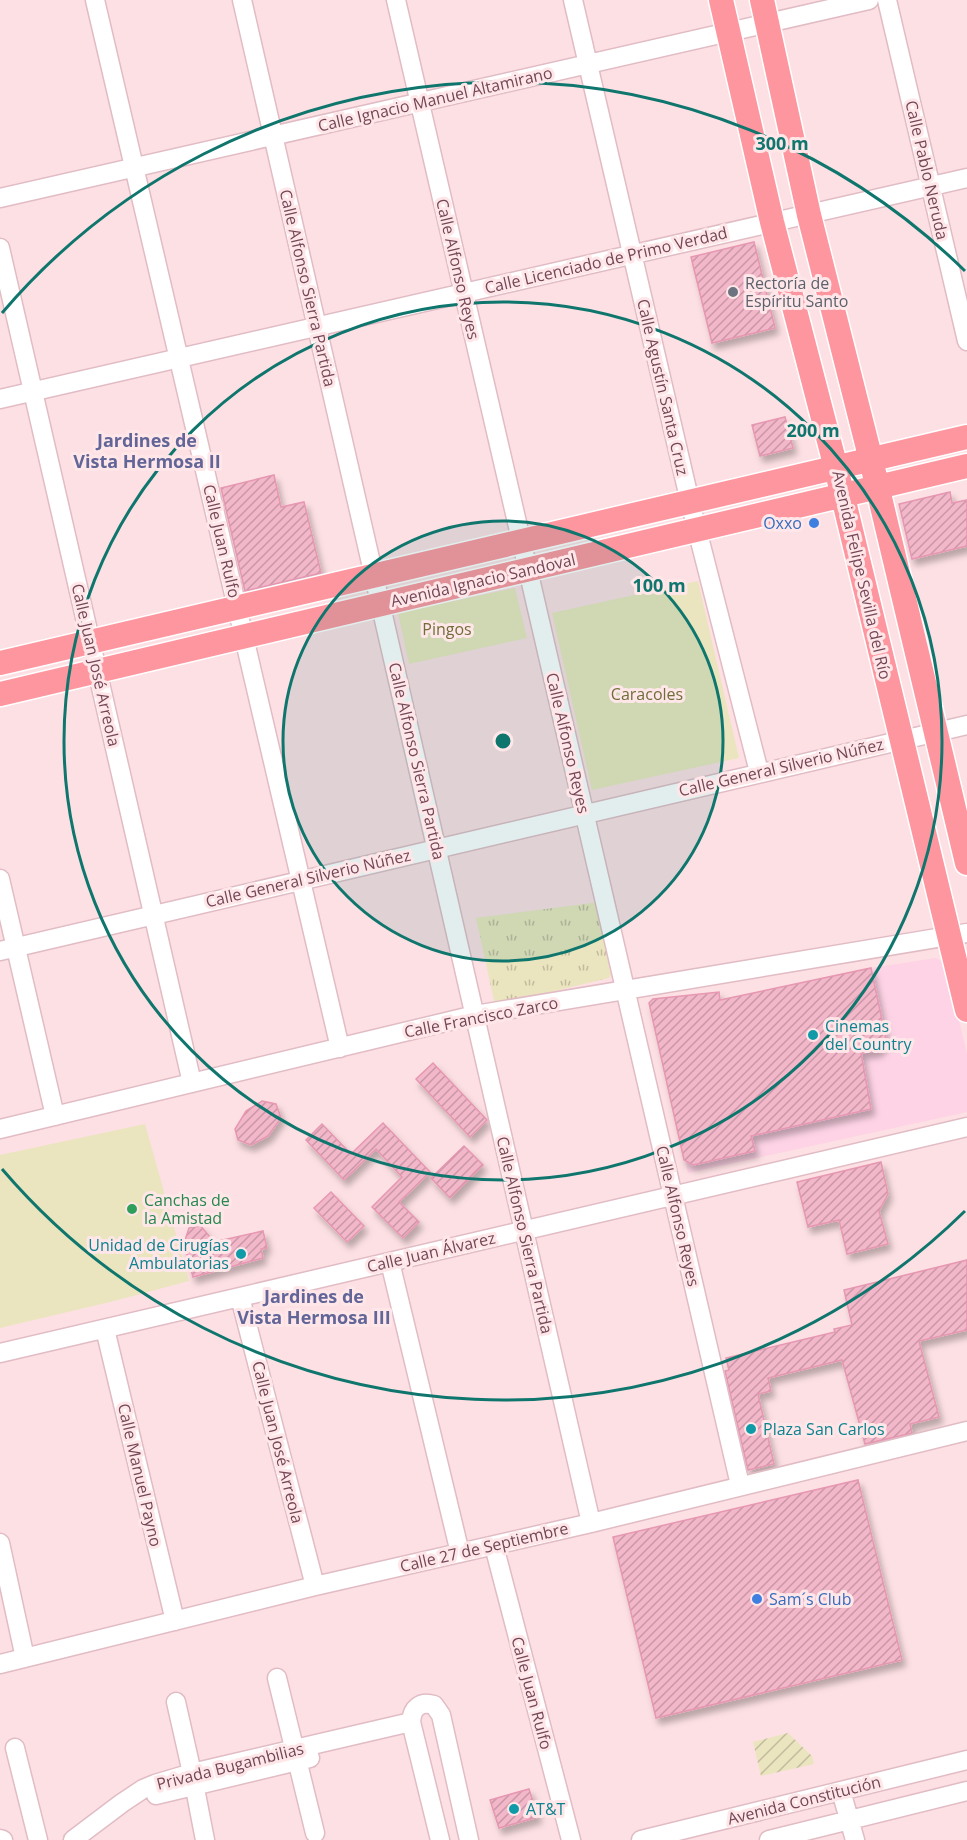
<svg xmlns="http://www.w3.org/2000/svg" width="967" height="1840" viewBox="0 0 967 1840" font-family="'Open Sans',sans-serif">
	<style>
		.commercial { fill: #fed3e5 }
		.grass { fill: url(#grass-tufts) }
		.park { fill: #eae5be }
		.garden { fill: url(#garden-furrows) }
		.building { fill: url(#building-hatch); stroke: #e697b1; stroke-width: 1.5; filter: url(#shadow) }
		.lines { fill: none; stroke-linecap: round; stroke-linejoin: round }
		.minor-casing { stroke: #e1bcc5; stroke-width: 21 }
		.major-casing { stroke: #fff; stroke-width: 27 }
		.minor { stroke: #fff; stroke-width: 18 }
		.major { stroke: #fe969f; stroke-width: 24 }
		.ring { fill: none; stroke: #0f766e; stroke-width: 3 }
		.worship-dot { fill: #6b7280; stroke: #ffe7e9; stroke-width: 2 }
		.shop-dot { fill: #3f7fe0; stroke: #ffe7e9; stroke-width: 2 }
		.culture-dot { fill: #0f9aa8; stroke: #ffe7e9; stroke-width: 2 }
		.leisure-dot { fill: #2e9e5b; stroke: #ffe7e9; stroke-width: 2 }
		.labels { text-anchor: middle; stroke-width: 6; stroke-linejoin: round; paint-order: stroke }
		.street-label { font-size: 16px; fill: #744757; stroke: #ffe7e9 }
		.worship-label { font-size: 16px; fill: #5b616d; stroke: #ffe7e9; text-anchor: start }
		.shop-label { font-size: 16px; fill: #366cbe; stroke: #ffe7e9; text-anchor: end }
		.park-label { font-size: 16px; fill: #6f6e3a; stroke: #ffe7e9 }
		.culture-label { font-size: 16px; fill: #0d838f; stroke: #ffe7e9; text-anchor: start }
		.leisure-label { font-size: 16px; fill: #27864d; stroke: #ffe7e9; text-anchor: start }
		.neighbourhood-label { font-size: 18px; font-weight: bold; fill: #626598; stroke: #ffe7e9 }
		.centre { fill: #0f766e; stroke: #ffe7e9; stroke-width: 3 }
		.ring-label { font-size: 18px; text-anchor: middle; font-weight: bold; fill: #0f766e; stroke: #ffe7e9; stroke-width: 6; stroke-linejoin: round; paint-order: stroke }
	</style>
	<defs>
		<pattern id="grass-tufts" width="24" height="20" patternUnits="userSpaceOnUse" patternTransform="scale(1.5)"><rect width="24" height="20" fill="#eae5be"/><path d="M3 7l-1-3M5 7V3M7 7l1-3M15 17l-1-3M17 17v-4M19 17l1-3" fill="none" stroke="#c2bb9d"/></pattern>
		<pattern id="garden-furrows" width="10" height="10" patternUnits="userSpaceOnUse" patternTransform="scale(1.5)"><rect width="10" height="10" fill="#eae5be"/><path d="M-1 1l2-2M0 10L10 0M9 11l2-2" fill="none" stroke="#c2bb9d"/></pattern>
		<pattern id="building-hatch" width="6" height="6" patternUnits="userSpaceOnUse" patternTransform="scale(1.5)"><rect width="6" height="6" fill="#f3b7ca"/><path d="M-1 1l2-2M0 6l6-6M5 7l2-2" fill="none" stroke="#c997a7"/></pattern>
		<filter id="shadow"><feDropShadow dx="3.5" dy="6" stdDeviation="3" flood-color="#0004"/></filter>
	</defs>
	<rect width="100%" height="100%" fill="#fde0e3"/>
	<path class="commercial" d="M 936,958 L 945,963 L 967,1054 L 967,1112 L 688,1173 L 649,1003 L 653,999 L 719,992 L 721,1000 L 871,968 Z"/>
	<path class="grass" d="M 600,902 L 614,971 L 609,978 L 495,1005 L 476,918 Z"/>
	<path class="park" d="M 698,581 L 739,758 L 592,790 L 552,613 Z
		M 515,588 L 527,638 L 409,664 L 398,613 Z
		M 145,1124 L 189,1281 L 114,1301 L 0,1328 L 0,1155 Z"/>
	<path class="garden" d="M 788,1733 L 812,1756 L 814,1764 L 761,1776 L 753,1742 Z"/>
	<path class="building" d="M 754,242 L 775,328 L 712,343 L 691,257 Z
		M 785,417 L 793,448 L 760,456 L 752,425 Z
		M 274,475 L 281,507 L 304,502 L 321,573 L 245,591 L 221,488 Z
		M 950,492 L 952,503 L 967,500 L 967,546 L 912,559 L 899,504 Z
		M 871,968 L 886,1039 L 879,1050 L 861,1053 L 871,1109 L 751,1136 L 755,1151 L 693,1165 L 684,1160 L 649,1003 L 653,999 L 719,992 L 720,1000 Z
		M 433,1063 L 487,1120 L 470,1137 L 416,1079 Z
		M 262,1101 L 276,1104 L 281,1118 L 268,1136 L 251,1145 L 238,1140 L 235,1129 L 246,1111 Z
		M 383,1123 L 430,1172 L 399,1202 L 419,1222 L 403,1238 L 372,1207 L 402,1177 L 376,1149 L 344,1180 L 306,1140 L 322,1124 L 351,1154 Z
		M 464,1146 L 483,1165 L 450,1198 L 431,1178 Z
		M 881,1162 L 888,1194 L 879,1211 L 888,1244 L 847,1254 L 839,1220 L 808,1227 L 797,1182 Z
		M 331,1192 L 364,1226 L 347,1242 L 314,1208 Z
		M 200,1225 L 214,1242 L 263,1231 L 267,1248 L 261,1249 L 263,1258 L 193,1277 L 184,1243 L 189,1228 Z
		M 967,1260 L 967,1330 L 919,1341 L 939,1417 L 910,1424 L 912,1433 L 865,1444 L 842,1360 L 768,1378 L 771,1391 L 758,1394 L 774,1464 L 748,1470 L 725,1371 L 729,1370 L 726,1358 L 835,1332 L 834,1329 L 852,1325 L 844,1290 Z
		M 858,1480 L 902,1660 L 656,1718 L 613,1537 Z
		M 529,1789 L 538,1817 L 499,1828 L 490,1800 Z"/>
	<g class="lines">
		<defs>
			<path id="minor" d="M 95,0 L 340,1048
				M 242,0 L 591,1523
				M 396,0 L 740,1485
				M 573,0 L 690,502 L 759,772
				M 887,0 L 967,341
				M 0,198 L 869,0
				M 0,248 L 192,1083
				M 0,399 L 967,178
				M 0,879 L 55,1116
				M 0,951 L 967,725
				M 0,1129 L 475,1015 L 967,933
				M 390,1262 L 460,1553
				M 240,1297 L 315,1586
				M 105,1329 L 175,1621
				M 0,1353 L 967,1127
				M 0,1543 L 25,1658
				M 494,1546 L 571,1840
				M 0,1664 L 315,1586 L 591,1523 L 967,1431
				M 277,1678 L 315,1833
				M 176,1702 L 192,1773 L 205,1840
				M 15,1748 L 38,1840
				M 841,1791 L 855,1840
				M 156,1795 L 310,1758
				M 0,1839 L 3,1840
				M 73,1840 L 122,1803 L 143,1789 L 155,1784 L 192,1773 L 411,1722
				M 440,1840 L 411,1722 C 412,1708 420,1701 434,1705 L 441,1715 L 469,1840
				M 641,1840 L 967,1760
				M 769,1840 L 967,1791"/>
			<path id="major" d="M 721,0 L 772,222 L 836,468 L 967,1010
				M 762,0 L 809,215 L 871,460 L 967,863
				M 0,663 L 967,437
				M 0,694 L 967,466"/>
		</defs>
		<use href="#minor" class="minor-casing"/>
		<use href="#major" class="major-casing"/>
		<use href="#minor" class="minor"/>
		<use href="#major" class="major"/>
	</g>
	<circle cx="503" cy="741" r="220" fill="#0f766e" fill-opacity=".12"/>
	<g class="ring">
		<circle cx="503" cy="741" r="220"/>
		<circle cx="503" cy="741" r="439"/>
		<path d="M965 1211A659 659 0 0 1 2 1169M2 313A659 659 0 0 1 965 271"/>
	</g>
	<circle class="worship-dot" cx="733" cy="292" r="6"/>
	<g class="shop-dot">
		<circle cx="814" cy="523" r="6"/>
		<circle cx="757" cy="1599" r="6"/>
	</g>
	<g class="culture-dot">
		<circle cx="813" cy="1035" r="6"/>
		<circle cx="241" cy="1254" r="6"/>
		<circle cx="751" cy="1429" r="6"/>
		<circle cx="514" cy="1809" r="6"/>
	</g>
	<circle class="leisure-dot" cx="132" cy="1209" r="6"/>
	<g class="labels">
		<g class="street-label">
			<text transform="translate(435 99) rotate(-13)" y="6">Calle Ignacio Manuel Altamirano</text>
			<text transform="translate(927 170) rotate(77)" y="6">Calle Pablo Neruda</text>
			<text transform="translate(606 260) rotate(-13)" y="6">Calle Licenciado de Primo Verdad</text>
			<text transform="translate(458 269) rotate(77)" y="6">Calle Alfonso Reyes</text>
			<text transform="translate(308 288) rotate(77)" y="6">Calle Alfonso Sierra Partida</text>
			<text transform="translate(663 387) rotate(77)" y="6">Calle Agustín Santa Cruz</text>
			<text transform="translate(222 541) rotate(77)" y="6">Calle Juan Rulfo</text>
			<text transform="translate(862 575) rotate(77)" y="6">Avenida Felipe Sevilla del Río</text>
			<text transform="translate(483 580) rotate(-13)" y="6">Avenida Ignacio Sandoval</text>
			<text transform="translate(96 665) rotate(77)" y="6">Calle Juan José Arreola</text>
			<text transform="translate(568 743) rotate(77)" y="6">Calle Alfonso Reyes</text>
			<text transform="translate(417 761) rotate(77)" y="6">Calle Alfonso Sierra Partida</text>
			<text transform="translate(781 767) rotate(-13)" y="6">Calle General Silverio Núñez</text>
			<text transform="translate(308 878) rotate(-13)" y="6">Calle General Silverio Núñez</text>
			<text transform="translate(481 1017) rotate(-11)" y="6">Calle Francisco Zarco</text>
			<text transform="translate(678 1216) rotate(77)" y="6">Calle Alfonso Reyes</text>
			<text transform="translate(525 1235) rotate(77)" y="6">Calle Alfonso Sierra Partida</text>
			<text transform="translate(431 1252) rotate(-13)" y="6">Calle Juan Álvarez</text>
			<text transform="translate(278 1442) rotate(76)" y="6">Calle Juan José Arreola</text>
			<text transform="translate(140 1475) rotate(77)" y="6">Calle Manuel Payno</text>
			<text transform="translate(484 1547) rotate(-13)" y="6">Calle 27 de Septiembre</text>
			<text transform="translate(532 1693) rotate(75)" y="6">Calle Juan Rulfo</text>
			<text transform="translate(230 1766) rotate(-14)" y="6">Privada Bugambilias</text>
			<text transform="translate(804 1800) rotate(-14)" y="6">Avenida Constitución</text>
		</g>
		<g class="worship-label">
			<text x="745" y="289">Rectoría de<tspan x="745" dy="18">Espíritu Santo</tspan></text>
		</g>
		<g class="shop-label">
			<text x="802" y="529">Oxxo</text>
			<text x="769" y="1605" text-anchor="start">Sam´s Club</text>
		</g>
		<g class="park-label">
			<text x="447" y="635">Pingos</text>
			<text x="647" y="700">Caracoles</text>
		</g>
		<g class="culture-label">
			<text x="825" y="1032">Cinemas<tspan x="825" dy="18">del Country</tspan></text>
			<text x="229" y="1251" text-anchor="end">Unidad de Cirugías<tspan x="229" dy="18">Ambulatorias</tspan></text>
			<text x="763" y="1435">Plaza San Carlos</text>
			<text x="526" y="1815">AT&amp;T</text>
		</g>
		<g class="leisure-label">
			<text x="144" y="1206">Canchas de<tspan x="144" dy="18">la Amistad</tspan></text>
		</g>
		<g class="neighbourhood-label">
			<text x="147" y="447">Jardines de<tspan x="147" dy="21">Vista Hermosa II</tspan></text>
			<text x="314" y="1303">Jardines de<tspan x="314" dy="21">Vista Hermosa III</tspan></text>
		</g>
	</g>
	<circle cx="503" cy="741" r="9" class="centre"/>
	<g class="ring-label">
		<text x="782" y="150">300 m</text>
		<text x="813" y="437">200 m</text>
		<text x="659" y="592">100 m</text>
	</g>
</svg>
